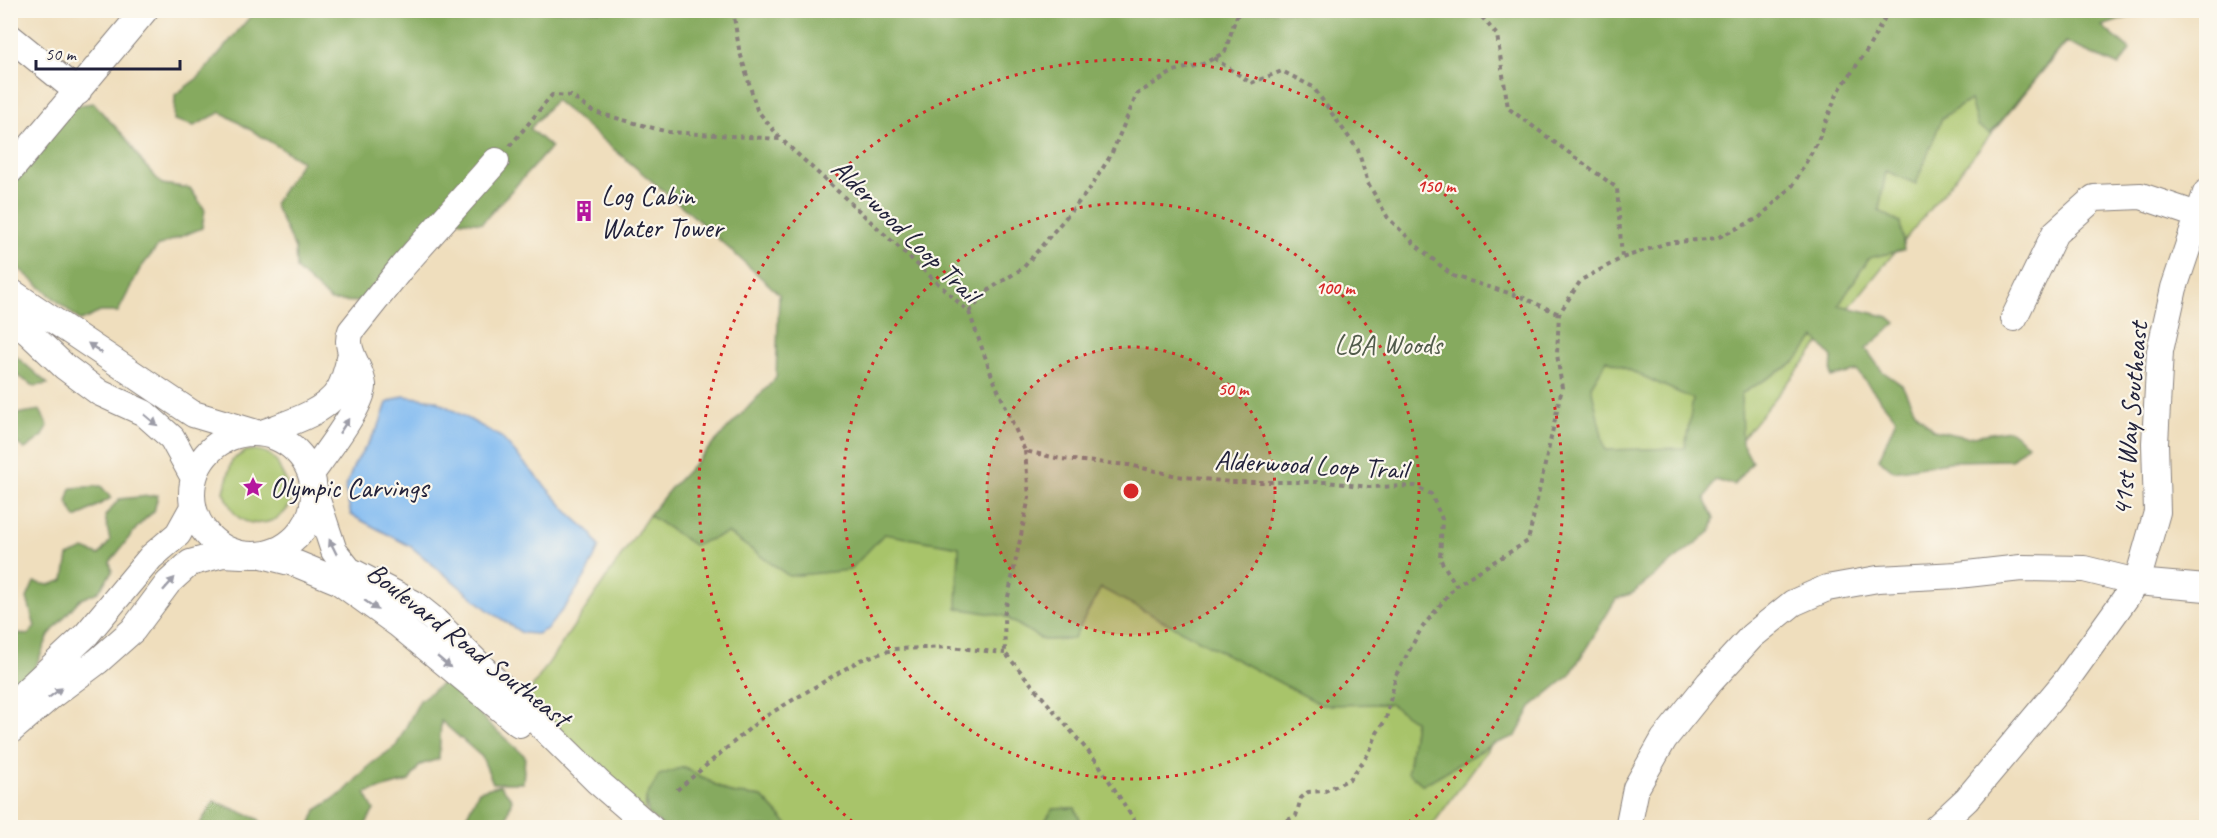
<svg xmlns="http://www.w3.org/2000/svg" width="2217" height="838" viewBox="0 0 2217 838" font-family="Caveat,sans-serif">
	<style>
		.green { fill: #a8c46a; stroke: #657352; stroke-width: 1.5; fill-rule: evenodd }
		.forest { fill: #86aa5e; stroke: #54664c; stroke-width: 1.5; fill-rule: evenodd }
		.water { fill: #80baf1; stroke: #516e96; stroke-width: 1.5 }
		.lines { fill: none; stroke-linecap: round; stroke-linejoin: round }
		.minor-casing { stroke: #88807c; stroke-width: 28 }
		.path { stroke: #88807c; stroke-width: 4; stroke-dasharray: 4.5 4.5; stroke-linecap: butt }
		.minor { stroke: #fff; stroke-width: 26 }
		.oneway { fill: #9c9ca7 }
		.ring { fill: none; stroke: #d62828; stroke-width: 3; stroke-dasharray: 3 6 }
		.labels { text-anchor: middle; stroke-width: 4.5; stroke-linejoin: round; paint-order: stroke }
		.poi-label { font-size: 28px; fill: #22223b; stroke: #fbf7ec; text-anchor: start }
		.street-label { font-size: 28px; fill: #22223b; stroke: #fbf7ec }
		.park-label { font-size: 28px; fill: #515b4b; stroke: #fbf7ec }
		.centre { fill: #d62828; stroke: #fbf7ec; stroke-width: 3 }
		.ring-label { font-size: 18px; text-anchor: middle; font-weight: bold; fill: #d62828; stroke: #fbf7ec; stroke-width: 4.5; stroke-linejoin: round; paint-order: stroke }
	</style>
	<rect width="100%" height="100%" fill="#fbf7ec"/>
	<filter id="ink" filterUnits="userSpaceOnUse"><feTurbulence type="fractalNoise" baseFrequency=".0167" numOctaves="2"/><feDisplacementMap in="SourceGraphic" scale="12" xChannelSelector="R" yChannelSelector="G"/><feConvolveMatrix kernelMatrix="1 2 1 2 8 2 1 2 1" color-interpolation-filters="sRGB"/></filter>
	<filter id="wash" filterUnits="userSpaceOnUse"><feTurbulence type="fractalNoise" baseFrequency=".008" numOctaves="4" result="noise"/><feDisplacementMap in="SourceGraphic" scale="24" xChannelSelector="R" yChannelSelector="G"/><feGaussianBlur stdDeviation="1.35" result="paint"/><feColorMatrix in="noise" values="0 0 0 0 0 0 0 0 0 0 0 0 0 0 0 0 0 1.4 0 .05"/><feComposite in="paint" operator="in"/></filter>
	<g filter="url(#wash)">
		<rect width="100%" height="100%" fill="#efdebd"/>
		<path class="green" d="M 2092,11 L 1491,745 L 1431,827 L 1083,827 L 1075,808 L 1053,809 L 1041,827 L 790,827 L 762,797 L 730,793 L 684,767 L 646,798 L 644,821 L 526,711 L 533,686 L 649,515 L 694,545 L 728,533 L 789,576 ZM 1004,616 L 1073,639 L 1043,640 ZM 1392,705 L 1491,745 L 1408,772 L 1415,721 Z
			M 254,450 C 269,451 276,458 281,471 C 284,477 289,485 291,492 C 295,519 255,533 237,516 C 231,511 228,500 224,492 L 232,460 L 246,451 Z"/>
		<path class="forest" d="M 255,11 L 2148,11 L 2102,26 L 2130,50 L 2119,66 L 2065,42 L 1990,134 L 1977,125 L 1970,100 L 1942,118 L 1916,184 L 1886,171 L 1879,211 L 1900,222 L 1904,250 L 1869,258 L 1839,305 L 1889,317 L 1896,323 L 1866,349 L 1882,371 L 1902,385 L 1915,411 L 1933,430 L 1967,437 L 2009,430 L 2028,444 L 2011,460 L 1954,461 L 1894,471 L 1879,459 L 1896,419 L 1857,371 L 1831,377 L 1832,357 L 1815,338 L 1794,363 L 1741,394 L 1742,443 L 1752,462 L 1734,485 L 1715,480 L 1705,498 L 1714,519 L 1711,531 L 1633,593 L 1616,599 L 1570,675 L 1531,707 L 1516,736 L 1491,745 L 1423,785 L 1408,772 L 1415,721 L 1390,704 L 1322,705 L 1101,588 L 1073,639 L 1043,640 L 1004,616 L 957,608 L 959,547 L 884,534 L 850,570 L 789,576 L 728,533 L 694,545 L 649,515 L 670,489 L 776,378 L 779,294 L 691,214 L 555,100 L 530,129 L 551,147 L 482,223 L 428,217 L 364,302 L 331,301 L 296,269 L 295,249 L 274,204 L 302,161 L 221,112 L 194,126 L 174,120 L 175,95 L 199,77 ZM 1607,360 L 1693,399 L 1685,448 L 1605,450 L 1591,386 Z
			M 93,103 L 126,138 L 142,162 L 162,184 L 190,188 L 205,210 L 202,228 L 158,246 L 140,269 L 118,312 L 100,312 L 81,321 L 11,262 L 11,171 L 65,107 Z
			M 10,352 L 11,352 L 48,384 L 34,386 L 11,372 Z
			M 40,410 L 48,426 L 43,436 L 25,449 L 11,439 L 11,415 Z
			M 101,486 L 111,498 L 76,518 L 67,502 L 71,488 Z
			M 158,495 L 154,512 C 140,520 122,548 110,562 L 112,572 L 98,592 L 79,600 L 49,635 L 30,680 L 11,689 L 10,632 L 28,635 L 35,627 L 27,598 L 34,582 L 49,585 L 64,580 L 68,556 L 84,549 L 99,555 L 110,541 L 105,516 L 119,499 Z
			M 443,683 L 454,685 L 488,723 L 525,756 L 523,783 L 493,783 L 482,757 L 441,721 L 439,759 L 420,765 L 409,781 L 365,793 L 374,810 L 364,827 L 309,828 L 316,810 L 343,793 L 371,764 L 396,746 L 420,700 Z
			M 684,767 L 730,793 L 762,797 L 790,827 L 664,827 L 648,814 L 646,798 L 659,775 Z
			M 500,785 L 512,799 L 504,827 L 461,827 L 479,791 Z
			M 214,801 L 258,819 L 265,827 L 198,827 Z
			M 1075,808 L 1083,827 L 1041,827 L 1053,809 Z"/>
		<path class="water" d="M 403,396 L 435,400 L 501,437 L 571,515 L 591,533 L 599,547 L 585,577 L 568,603 L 547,629 L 537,634 L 522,633 L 488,610 L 410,546 L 351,515 L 345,489 L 354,465 L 379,426 L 387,403 Z"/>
	</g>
	<g filter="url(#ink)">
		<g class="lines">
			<defs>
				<path id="minor" d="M 10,37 L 78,92
					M 10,171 L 145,10
					M 10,291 L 193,414 L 253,432
					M 10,315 L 65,367 L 100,393 L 144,413 L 172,438 L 194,478
					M 2014,318 L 2055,233 L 2094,198 L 2141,196 L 2206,218
					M192 494a61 61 0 1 1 122 0a61 61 0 1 1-122 0Z
					M 262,433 C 286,424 325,413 339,390 C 345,380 348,365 351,354
					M 311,474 C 323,457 365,403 363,385 C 361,366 343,350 351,331 L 402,267 L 496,161
					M 315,494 L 334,551 L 349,570 L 413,603 L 433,619 L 598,782 L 651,828
					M 262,555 L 297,564 L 338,581 L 399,625 L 519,724
					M 10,709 L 27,690 L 86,635 L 151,557 L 178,534 L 193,507
					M 10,731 L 51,696 L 98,661 L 133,630 L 168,583 L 190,563 L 223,554 L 242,555
					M 1628,828 L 1636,788 L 1664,739 L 1709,683 L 1752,636 L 1793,603 L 1827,588 L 1878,579 L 1958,575 L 2021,568 L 2084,569 L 2137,582 L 2206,588
					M 1936,828 L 1967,799 L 2065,682 L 2137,582 L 2157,512 L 2155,443 L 2160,351 L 2174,288 L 2206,193"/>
			</defs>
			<use href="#minor" class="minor-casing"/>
			<path class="path" d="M 733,10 L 739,49 L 757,110 L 781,139 L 969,312 L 992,376 L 1025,451 L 1061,459 L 1129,465 L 1177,476 L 1231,482 L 1327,482 L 1369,487 L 1415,486 L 1431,494 L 1442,519 L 1440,559 L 1456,585 L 1528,541 L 1562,388 L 1557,354 L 1559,314 L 1581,280 L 1622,258 L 1667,243 L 1717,238 L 1759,218 L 1793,185 L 1817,143 L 1838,92 L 1866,52 L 1889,10
				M 1433,10 L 1452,13 L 1460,10
				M 1476,10 L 1497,35 L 1508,108 L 1617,188 L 1622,258
				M 1214,58 L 1251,83 L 1282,71 L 1313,87 L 1358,150 L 1368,183 L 1388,218 L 1417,246 L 1453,276 L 1522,297 L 1559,314
				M 510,146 L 552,95 L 571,96 L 594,112 L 668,132 L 780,139
				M 969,312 L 990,289 L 1023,268 L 1089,190 L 1111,155 L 1137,94 L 1174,71 L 1203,64 L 1225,52 L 1235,20 L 1240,10
				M 1025,451 L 1029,497 L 1004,616 L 1005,653 L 1098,763 L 1139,828
				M 677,790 L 761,719 L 860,660 L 895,649 L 950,647 L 1005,653
				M 1271,828 L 1296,816 L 1301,798 L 1308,792 L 1325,791 L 1350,779 L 1369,753 L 1377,733 L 1386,719 L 1396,675 L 1421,629 L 1456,585"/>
			<use href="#minor" class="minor"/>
		</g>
		<defs><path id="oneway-solid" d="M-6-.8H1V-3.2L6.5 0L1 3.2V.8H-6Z" transform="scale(1.5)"/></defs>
		<g class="oneway">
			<use href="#oneway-solid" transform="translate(95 348) rotate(-146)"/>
			<use href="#oneway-solid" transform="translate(151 420) rotate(40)"/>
			<use href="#oneway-solid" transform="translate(344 426) rotate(-57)"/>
			<use href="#oneway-solid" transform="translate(333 547) rotate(-116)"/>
			<use href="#oneway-solid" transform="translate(169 584) rotate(-48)"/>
			<use href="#oneway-solid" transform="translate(371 605) rotate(36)"/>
			<use href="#oneway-solid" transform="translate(444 662) rotate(40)"/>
			<use href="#oneway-solid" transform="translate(55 693) rotate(-37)"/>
		</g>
	</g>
	<circle cx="1131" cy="491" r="144" fill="#d62828" fill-opacity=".12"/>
	<g class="ring">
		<circle cx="1131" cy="491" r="144"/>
		<circle cx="1131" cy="491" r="288"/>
		<path d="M859 827A432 432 0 1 1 1403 827"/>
	</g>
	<defs>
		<symbol id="building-bare" viewBox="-9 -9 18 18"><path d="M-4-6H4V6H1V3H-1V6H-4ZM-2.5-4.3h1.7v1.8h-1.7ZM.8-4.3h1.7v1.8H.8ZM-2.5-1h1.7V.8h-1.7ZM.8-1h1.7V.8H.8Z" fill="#b5179e" stroke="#fbf7ec" stroke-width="2.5" paint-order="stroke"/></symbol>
		<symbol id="sight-bare" viewBox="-9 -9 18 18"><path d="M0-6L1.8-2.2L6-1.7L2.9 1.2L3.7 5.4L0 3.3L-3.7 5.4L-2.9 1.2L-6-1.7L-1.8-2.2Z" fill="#b5179e" stroke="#fbf7ec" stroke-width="2.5" paint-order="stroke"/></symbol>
	</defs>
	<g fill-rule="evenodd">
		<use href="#building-bare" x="569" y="196" width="30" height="30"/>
		<use href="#sight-bare" x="238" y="472" width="30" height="30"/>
	</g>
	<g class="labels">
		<g class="poi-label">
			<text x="601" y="205">Log Cabin<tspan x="601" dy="32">Water Tower</tspan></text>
			<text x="270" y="497">Olympic Carvings</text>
		</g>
		<g class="street-label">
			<text transform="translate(906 230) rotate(44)" y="10">Alderwood Loop Trail</text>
			<text transform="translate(2129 419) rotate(-85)" y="10">41st Way Southeast</text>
			<text transform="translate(1311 464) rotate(3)" y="10">Alderwood Loop Trail</text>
			<text transform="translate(469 644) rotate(38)" y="10">Boulevard Road Southeast</text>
		</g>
		<g class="park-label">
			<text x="1388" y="354">LBA Woods</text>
		</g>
	</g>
	<circle cx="1131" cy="491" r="9" class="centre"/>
	<g class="ring-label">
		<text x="1436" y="192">150 m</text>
		<text x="1335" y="294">100 m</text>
		<text x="1233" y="395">50 m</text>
	</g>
	<rect width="2217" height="838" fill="none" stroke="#fbf7ec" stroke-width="36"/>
	<path d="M36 60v9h144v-9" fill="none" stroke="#22223b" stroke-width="3"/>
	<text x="45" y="60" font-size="18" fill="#22223b" stroke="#fbf7ec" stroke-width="4.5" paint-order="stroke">50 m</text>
</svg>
